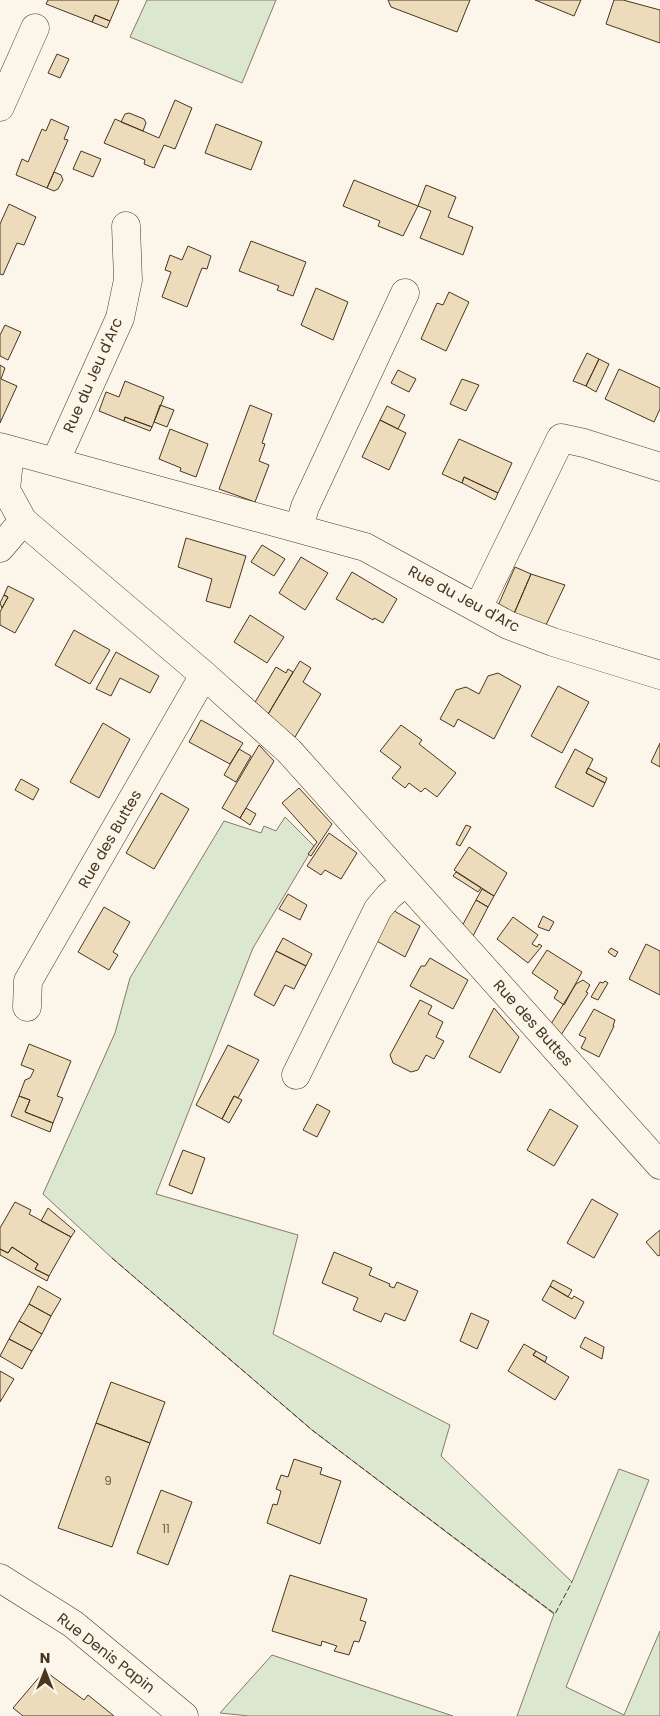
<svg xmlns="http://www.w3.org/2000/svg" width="660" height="1716" viewBox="0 0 660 1716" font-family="Poppins,sans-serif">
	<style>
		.green { fill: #dce7d0; stroke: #887966 }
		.building { fill: #ecdcbc; stroke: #4a3520 }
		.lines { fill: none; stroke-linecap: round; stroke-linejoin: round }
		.minor-casing { stroke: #4a3520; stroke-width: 29 }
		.minor { stroke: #fbf6e9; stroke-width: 28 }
		.fence { stroke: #4a3520; stroke-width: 1; stroke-dasharray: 6 2.5; stroke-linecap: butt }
		.labels { text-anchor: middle; stroke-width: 4; stroke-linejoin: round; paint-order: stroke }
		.number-label { font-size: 12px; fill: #725f47 }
		.street-label { font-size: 15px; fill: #4a3520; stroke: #fbf6e9 }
	</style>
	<rect width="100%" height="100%" fill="#fbf6e9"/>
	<path class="green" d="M 147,0 L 276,0 L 242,83 L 130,37 Z
		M 285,817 L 314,846 L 253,948 L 156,1194 L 298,1235 L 273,1334 L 450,1425 L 441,1456 L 572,1582 L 619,1469 L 649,1480 L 566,1687 L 624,1715 L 660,1631 L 660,1716 L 517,1716 L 554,1614 L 312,1430 L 112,1258 L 43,1194 L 115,1033 L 130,978 L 224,821 L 261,833 L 264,826 L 276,831 Z
		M 272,1655 L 453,1716 L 249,1716 L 220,1713 Z"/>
	<path class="building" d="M 48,0 L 119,0 L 110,21 L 95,15 L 92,22 L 46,4 Z
		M 388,0 L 470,0 L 457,32 L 391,7 Z
		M 535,0 L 581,0 L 574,16 Z
		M 614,0 L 623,0 L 660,10 L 660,43 L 606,24 Z
		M 95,15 L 110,21 L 107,28 L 92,22 Z
		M 57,54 L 69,59 L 60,78 L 48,73 Z
		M 175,100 L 192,108 L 175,149 L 164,145 L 154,168 L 144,164 L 145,160 L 104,143 L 115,119 L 159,138 Z
		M 129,113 L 144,119 L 146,123 L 143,131 L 121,122 L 125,114 Z
		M 51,119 L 69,127 L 64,139 L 68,140 L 47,188 L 16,175 L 22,159 L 28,162 L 42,129 L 46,131 Z
		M 216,124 L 262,142 L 251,170 L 205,153 Z
		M 81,151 L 101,159 L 93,177 L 73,169 Z
		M 54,172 L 61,175 L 63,180 L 58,189 L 54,191 L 47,188 Z
		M 354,180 L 418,206 L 403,236 L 378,226 L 380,221 L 343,206 Z
		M 426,185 L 456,197 L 448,217 L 473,227 L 463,255 L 420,238 L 431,211 L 418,206 Z
		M 9,204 L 36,217 L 24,245 L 17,243 L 3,275 L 0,274 L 0,224 Z
		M 251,241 L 306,262 L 293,296 L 277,290 L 279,286 L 239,271 Z
		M 188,246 L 211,256 L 207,269 L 202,268 L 187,307 L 162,297 L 171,272 L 165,270 L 170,255 L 182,260 Z
		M 316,288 L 348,302 L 333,340 L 301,325 Z
		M 449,292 L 469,302 L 446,351 L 421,339 L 437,303 L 443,305 Z
		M 5,325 L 21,332 L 8,360 L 0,356 L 0,335 Z
		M 587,353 L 599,359 L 586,386 L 573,381 Z
		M 599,359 L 609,364 L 596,392 L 586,386 Z
		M 0,365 L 5,368 L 1,379 L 17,386 L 0,423 Z
		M 619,369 L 660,388 L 660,409 L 654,422 L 605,399 Z
		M 398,370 L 416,379 L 409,392 L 391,383 Z
		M 462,379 L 479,385 L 466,411 L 450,404 Z
		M 125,381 L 164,397 L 152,427 L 125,417 L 124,421 L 99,411 L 106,392 L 119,397 Z
		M 160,405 L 174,410 L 167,427 L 154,422 Z
		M 250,405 L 272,414 L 262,443 L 265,444 L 259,461 L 269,465 L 255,502 L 219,489 Z
		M 387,406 L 405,415 L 398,429 L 380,420 Z
		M 125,417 L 152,427 L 150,431 L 124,421 Z
		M 380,420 L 406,433 L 389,470 L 362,457 Z
		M 170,429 L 208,444 L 196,477 L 180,471 L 181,468 L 159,459 Z
		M 459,439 L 512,463 L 498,493 L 464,477 L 462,483 L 442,474 Z
		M 464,477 L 498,493 L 495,500 L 462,483 Z
		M 186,538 L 246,556 L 230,608 L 206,601 L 212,579 L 178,567 Z
		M 262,545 L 285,559 L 274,576 L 251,562 Z
		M 301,557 L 328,573 L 305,610 L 279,593 Z
		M 515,567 L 531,574 L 513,616 L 497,608 Z
		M 352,572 L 397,599 L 383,623 L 374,618 L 373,620 L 336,599 Z
		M 531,574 L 565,585 L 545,627 L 513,616 Z
		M 8,586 L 34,599 L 15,633 L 0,625 L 0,612 L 8,597 L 4,595 Z
		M 4,595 L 8,597 L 2,608 L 0,603 Z
		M 250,615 L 284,637 L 267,663 L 234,642 Z
		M 74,630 L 110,650 L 90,684 L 55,665 Z
		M 116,652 L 159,676 L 150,693 L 120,678 L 111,696 L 96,689 Z
		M 300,661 L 311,668 L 303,682 L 321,694 L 295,737 L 267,716 Z
		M 276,667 L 286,673 L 288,669 L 293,672 L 267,716 L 254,704 Z
		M 498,673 L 521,686 L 494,739 L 458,719 L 454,727 L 440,719 L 456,690 L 466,687 L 479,694 L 488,676 Z
		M 558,686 L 589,702 L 562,753 L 531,736 Z
		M 201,720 L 243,743 L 230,764 L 189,742 Z
		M 103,723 L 130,739 L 99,798 L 70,782 Z
		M 401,725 L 422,740 L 419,744 L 456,773 L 437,797 L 425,788 L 421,792 L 409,783 L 405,788 L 392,778 L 401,767 L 380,751 Z
		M 660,743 L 660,767 L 651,762 Z
		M 259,745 L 274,761 L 240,818 L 222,808 Z
		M 239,749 L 251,756 L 236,782 L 224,775 Z
		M 575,749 L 593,759 L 586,773 L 605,783 L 593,807 L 555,787 Z
		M 588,768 L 607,778 L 605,783 L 586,773 Z
		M 21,779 L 39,789 L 33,800 L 15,790 Z
		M 299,788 L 332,824 L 311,856 L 308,854 L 317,842 L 282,803 Z
		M 161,793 L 189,809 L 154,869 L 126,853 Z
		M 246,808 L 256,814 L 250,825 L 240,818 Z
		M 466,825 L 471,827 L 460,846 L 456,844 Z
		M 329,833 L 357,853 L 341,879 L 325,870 L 321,875 L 307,866 Z
		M 469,847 L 507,873 L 494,896 L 454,870 Z
		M 456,872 L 481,888 L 478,892 L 453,876 Z
		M 482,889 L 494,896 L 488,907 L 476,900 Z
		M 288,894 L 307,905 L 300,920 L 279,909 Z
		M 476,900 L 488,907 L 471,940 L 461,928 Z
		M 104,907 L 130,922 L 113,952 L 118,955 L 109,970 L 78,952 Z
		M 391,909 L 420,926 L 405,957 L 375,940 Z
		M 543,916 L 554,922 L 549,931 L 538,927 Z
		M 513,917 L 538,935 L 532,944 L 537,947 L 539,944 L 542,946 L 528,963 L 497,939 Z
		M 283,938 L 312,954 L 306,966 L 276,951 Z
		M 646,944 L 660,951 L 660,995 L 629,979 Z
		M 611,948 L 618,952 L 615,957 L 608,952 Z
		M 547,950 L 582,972 L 564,1005 L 554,998 L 558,991 L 532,973 Z
		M 276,951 L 306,966 L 294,989 L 285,985 L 274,1006 L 254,995 Z
		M 430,958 L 468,980 L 453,1009 L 410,986 L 421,966 L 425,966 Z
		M 583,980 L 590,985 L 586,992 L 588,993 L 561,1035 L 549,1027 L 576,984 Z
		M 605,981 L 608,983 L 598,1000 L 591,997 L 600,982 L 603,983 Z
		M 420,1000 L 432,1006 L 428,1014 L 443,1022 L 436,1037 L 444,1041 L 434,1059 L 426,1055 L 418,1070 L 411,1072 L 393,1063 L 390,1055 Z
		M 494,1008 L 519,1037 L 500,1073 L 469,1057 Z
		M 594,1009 L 615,1020 L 613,1026 L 614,1026 L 599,1057 L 581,1048 L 586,1038 L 579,1035 Z
		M 29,1044 L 71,1061 L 57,1096 L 63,1098 L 53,1123 L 25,1112 L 30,1100 L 19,1096 L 25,1080 L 30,1078 L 34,1070 L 21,1065 Z
		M 228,1045 L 259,1060 L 238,1098 L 234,1096 L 222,1119 L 196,1105 Z
		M 19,1096 L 30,1100 L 25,1112 L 53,1123 L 50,1132 L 11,1116 Z
		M 234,1096 L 242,1100 L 229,1123 L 222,1119 Z
		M 317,1104 L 330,1111 L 317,1137 L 303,1130 Z
		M 550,1109 L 578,1126 L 554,1166 L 527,1150 Z
		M 183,1150 L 205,1158 L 192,1194 L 169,1185 Z
		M 592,1199 L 618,1214 L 594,1258 L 567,1243 Z
		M 15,1202 L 31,1210 L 29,1214 L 71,1237 L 49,1276 L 35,1269 L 38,1264 L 12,1247 L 8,1253 L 0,1249 L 0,1228 Z
		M 48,1208 L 75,1231 L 71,1237 L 41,1221 Z
		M 660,1230 L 660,1255 L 658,1256 L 646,1242 Z
		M 12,1247 L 38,1264 L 35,1269 L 49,1276 L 47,1281 L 0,1255 L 0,1249 L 8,1253 Z
		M 334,1252 L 372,1268 L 369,1275 L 390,1284 L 389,1286 L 394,1288 L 397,1282 L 418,1291 L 405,1321 L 385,1313 L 381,1322 L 353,1310 L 358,1298 L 322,1283 Z
		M 553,1280 L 572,1290 L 568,1297 L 550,1286 Z
		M 38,1286 L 61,1299 L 51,1316 L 29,1304 Z
		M 550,1286 L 572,1299 L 574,1296 L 584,1302 L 575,1319 L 542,1300 Z
		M 29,1304 L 51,1316 L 42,1334 L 19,1321 Z
		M 471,1313 L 489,1321 L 477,1349 L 460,1341 Z
		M 19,1321 L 42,1334 L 32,1351 L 9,1339 Z
		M 585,1337 L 604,1347 L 602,1359 L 580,1347 Z
		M 9,1339 L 32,1351 L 22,1369 L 0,1356 Z
		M 524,1344 L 536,1351 L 533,1355 L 569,1377 L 555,1400 L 508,1371 Z
		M 536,1351 L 547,1357 L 545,1362 L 533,1355 Z
		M 0,1371 L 14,1379 L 0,1402 Z
		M 111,1382 L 165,1402 L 150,1443 L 96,1423 Z
		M 96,1423 L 150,1443 L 112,1547 L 58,1528 Z
		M 294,1459 L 322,1468 L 320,1474 L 341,1481 L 320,1544 L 267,1523 L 273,1504 L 277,1505 L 281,1491 L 276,1489 L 281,1475 L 288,1477 Z
		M 161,1490 L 192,1502 L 168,1565 L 137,1553 Z
		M 290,1575 L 367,1599 L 360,1620 L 366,1622 L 359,1642 L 354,1641 L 349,1655 L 334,1651 L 337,1646 L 322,1641 L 321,1646 L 272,1631 Z
		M 49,1674 L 84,1700 L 88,1695 L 114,1716 L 23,1716 L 13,1708 L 41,1675 Z"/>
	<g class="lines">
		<defs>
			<path id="minor" d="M 0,107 L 35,28
				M 0,447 L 365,547 L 508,625 L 553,642 L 660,675
				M 10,450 L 6,490 L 23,521 L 204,675 L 289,751 L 660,1165
				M 55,462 L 120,318 L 128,280 L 126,226
				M 299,528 L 305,507 L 405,293
				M 0,548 L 23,521
				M 478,608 L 561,438 L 584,443 L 660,467
				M 27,1007 L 28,981 L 204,675
				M 296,1075 L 378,909 L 389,896 L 406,882
				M 0,1578 L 73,1624 L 184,1716"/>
		</defs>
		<use href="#minor" class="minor-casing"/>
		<use href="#minor" class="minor"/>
		<path class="fence" d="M 112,1258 L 312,1430 L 555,1614 L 572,1582"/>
	</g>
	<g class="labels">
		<g class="number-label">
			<text x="108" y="1485">9</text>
			<text x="166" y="1533">11</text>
		</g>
		<g class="street-label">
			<text transform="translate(93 375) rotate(-66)" y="5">Rue du Jeu d'Arc</text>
			<text transform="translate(464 599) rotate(28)" y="5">Rue du Jeu d'Arc</text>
			<text transform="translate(110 839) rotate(-60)" y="5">Rue des Buttes</text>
			<text transform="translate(533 1023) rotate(48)" y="5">Rue des Buttes</text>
			<text transform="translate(106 1653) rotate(38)" y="5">Rue Denis Papin</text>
		</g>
	</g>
	<g transform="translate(45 1671)" stroke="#fbf6e9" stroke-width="4" paint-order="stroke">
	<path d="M0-4L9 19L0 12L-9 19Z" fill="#4a3520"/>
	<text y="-8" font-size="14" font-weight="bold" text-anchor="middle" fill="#4a3520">N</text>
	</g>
</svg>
